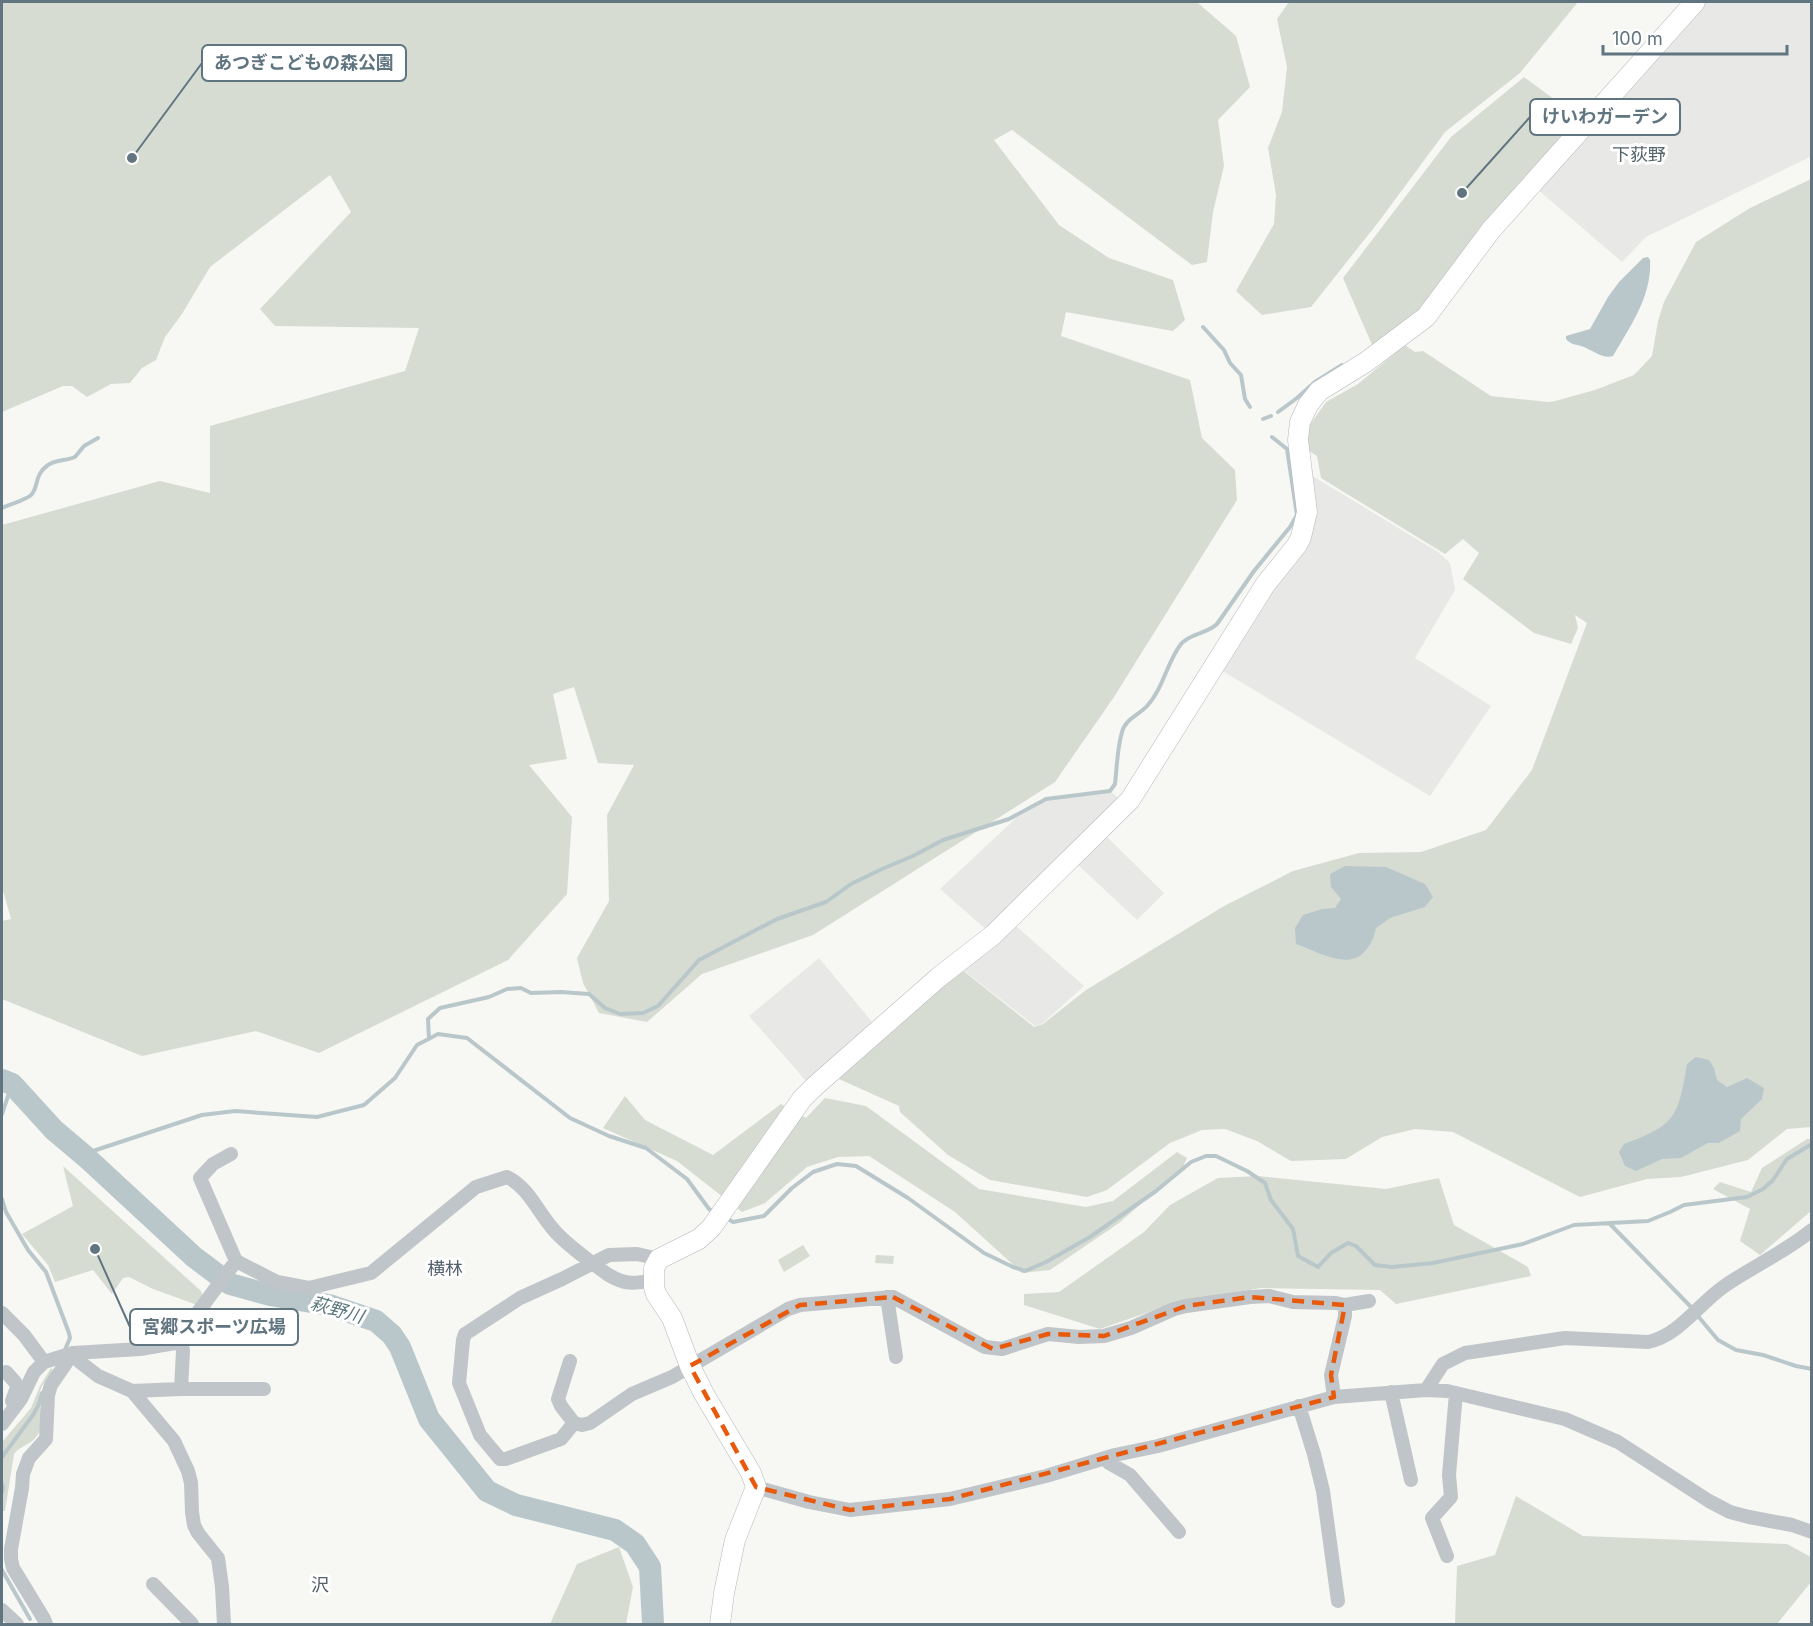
<svg xmlns="http://www.w3.org/2000/svg" width="1813" height="1626" viewBox="0 0 1813 1626" font-family="Inter,'Noto Sans JP',sans-serif">
	<style>
		.built { fill: #e8e8e7 }
		.green { fill: #d7dcd2 }
		.water { fill: #b9c7cb }
		.lines { fill: none; stroke-linecap: round; stroke-linejoin: round }
		.stream { stroke: #b9c7cb; stroke-width: 4 }
		.river { stroke: #b9c7cb; stroke-width: 22 }
		.secondary-casing { stroke: #b1b9bd; stroke-width: 21 }
		.street { stroke: #bfc5c8; stroke-width: 14 }
		.secondary { stroke: #fff; stroke-width: 20 }
		.marked { fill: none; stroke: #e8590c; stroke-width: 4.5; stroke-dasharray: 12 8; stroke-linejoin: round }
		.labels { text-anchor: middle; stroke-width: 6; stroke-linejoin: round; paint-order: stroke }
		.neighbourhood-label { font-size: 18px; fill: #53626b; stroke: #fff }
		.water-label { font-size: 18px; font-style: italic; fill: #5b767c; stroke: #fff }
		.leader { fill: none; stroke: #607580; stroke-width: 2 }
		.callout-dot { fill: #607580; stroke: #fff; stroke-width: 2 }
		.callout { fill: #fff; stroke: #607580; stroke-width: 2 }
		.callout-label { font-size: 18px; text-anchor: middle; font-weight: bold; fill: #607580 }
	</style>
	<rect width="100%" height="100%" fill="#f7f7f3"/>
	<path class="built" d="M 1706,2 L 1811,2 L 1812,34 L 1810,42 L 1812,67 L 1812,156 L 1646,237 L 1622,262 L 1537,189 Z
		M 1311,475 L 1438,552 L 1450,563 L 1455,590 L 1415,658 L 1491,706 L 1430,796 L 1221,670 L 1280,578 Z
		M 1111,792 L 1121,800 L 988,931 L 940,889 L 1016,818 L 1046,800 Z
		M 1105,835 L 1164,893 L 1137,920 L 1077,864 Z
		M 1015,925 L 1084,986 L 1043,1023 L 1035,1026 L 962,969 Z
		M 819,958 L 873,1023 L 851,1044 L 806,1081 L 749,1016 Z"/>
	<path class="green" d="M 2,2 L 1197,2 L 1236,36 L 1250,87 L 1218,120 L 1224,166 L 1213,212 L 1207,262 L 1192,265 L 1012,130 L 994,140 L 1059,225 L 1109,258 L 1173,280 L 1185,320 L 1173,331 L 1066,312 L 1061,336 L 1190,380 L 1202,438 L 1235,470 L 1237,500 L 1114,697 L 1055,782 L 813,935 L 702,974 L 647,1022 L 599,1013 L 583,983 L 577,958 L 609,901 L 607,815 L 634,765 L 598,763 L 574,687 L 553,694 L 567,759 L 529,765 L 572,817 L 567,894 L 508,960 L 319,1053 L 256,1031 L 142,1056 L 2,999 L 2,921 L 11,919 L 2,887 L 2,525 L 160,481 L 210,493 L 210,426 L 405,371 L 419,328 L 275,326 L 260,309 L 351,212 L 330,175 L 210,267 L 182,314 L 165,337 L 156,360 L 142,368 L 130,383 L 111,384 L 87,397 L 72,386 L 63,386 L 2,412 Z
		M 1289,2 L 1578,2 L 1520,73 L 1445,132 L 1380,220 L 1311,307 L 1262,315 L 1236,291 L 1274,224 L 1276,195 L 1268,148 L 1282,112 L 1287,67 L 1277,19 Z
		M 1524,77 L 1581,119 L 1429,307 L 1373,347 L 1343,278 L 1451,137 Z
		M 1811,179 L 1811,1127 L 1787,1129 L 1748,1160 L 1681,1177 L 1647,1179 L 1580,1197 L 1453,1132 L 1415,1129 L 1382,1137 L 1346,1159 L 1291,1161 L 1257,1141 L 1225,1129 L 1202,1130 L 1170,1143 L 1107,1190 L 1087,1197 L 990,1180 L 948,1155 L 900,1112 L 899,1106 L 839,1079 L 961,969 L 1034,1027 L 1043,1024 L 1086,990 L 1224,906 L 1293,871 L 1359,853 L 1421,852 L 1486,830 L 1532,770 L 1587,623 L 1575,615 L 1578,628 L 1571,644 L 1534,633 L 1463,579 L 1479,553 L 1463,539 L 1445,554 L 1321,478 L 1317,456 L 1307,450 L 1309,426 L 1326,402 L 1358,384 L 1405,345 L 1415,352 L 1423,351 L 1491,396 L 1548,402 L 1555,401 L 1595,390 L 1634,375 L 1652,356 L 1658,321 L 1664,302 L 1696,242 L 1750,208 Z
		M 625,1096 L 645,1120 L 713,1155 L 781,1104 L 806,1118 L 825,1098 L 866,1106 L 979,1189 L 1086,1207 L 1113,1201 L 1177,1152 L 1187,1158 L 1183,1167 L 1119,1223 L 1050,1270 L 1022,1273 L 955,1212 L 869,1156 L 838,1157 L 807,1167 L 765,1203 L 742,1212 L 677,1161 L 603,1128 Z
		M 1807,1139 L 1811,1139 L 1811,1211 L 1760,1255 L 1740,1241 L 1750,1209 L 1713,1189 L 1720,1182 L 1751,1192 L 1762,1168 Z
		M 63,1166 L 201,1291 L 204,1300 L 200,1306 L 153,1289 L 129,1277 L 123,1278 L 112,1294 L 93,1270 L 55,1282 L 48,1265 L 22,1234 L 73,1206 Z
		M 1258,1176 L 1386,1189 L 1439,1178 L 1454,1225 L 1528,1267 L 1531,1276 L 1396,1304 L 1380,1290 L 1260,1288 L 1172,1304 L 1100,1329 L 1024,1305 L 1024,1294 L 1059,1292 L 1144,1232 L 1170,1205 L 1218,1178 Z
		M 803,1245 L 810,1256 L 784,1272 L 778,1260 Z
		M 876,1255 L 894,1256 L 893,1264 L 875,1263 Z
		M 51,1368 L 54,1371 C 50,1375 45,1380 42,1386 C 34,1402 48,1422 36,1437 C 30,1445 20,1446 14,1454 L 5,1511 L 2,1511 L 2,1442 L 31,1408 L 40,1386 Z
		M 1516,1496 L 1583,1536 L 1787,1544 L 1811,1557 L 1811,1582 L 1777,1624 L 1455,1624 L 1457,1566 L 1495,1555 Z
		M 619,1547 L 633,1587 L 626,1624 L 550,1624 L 577,1564 Z"/>
	<path class="water" d="M 1648,257 L 1650,260 C 1652,296 1631,325 1613,356 C 1602,359 1594,351 1584,347 C 1576,344 1571,345 1566,339 L 1566,336 L 1590,329 L 1608,297 L 1619,282 L 1643,258 Z
		M 1345,866 L 1386,867 L 1425,884 L 1433,897 L 1425,907 L 1390,918 L 1376,928 C 1374,938 1372,942 1366,950 C 1349,972 1317,951 1296,944 L 1295,928 L 1303,915 L 1322,909 L 1335,908 L 1341,899 L 1331,887 L 1330,874 Z
		M 1696,1057 L 1709,1060 L 1714,1068 L 1717,1080 L 1727,1087 L 1747,1078 L 1764,1088 L 1762,1099 L 1741,1119 L 1740,1131 L 1719,1143 L 1708,1143 L 1681,1158 L 1662,1159 L 1636,1171 L 1625,1166 L 1619,1152 L 1624,1144 C 1676,1125 1678,1117 1687,1064 Z"/>
	<g class="lines">
		<path class="stream" d="M 1203,327 L 1224,350 L 1230,363 L 1241,375 L 1245,399 L 1250,407
			M 1278,412 L 1297,398 L 1315,382 L 1342,365
			M 1263,419 L 1271,416
			M 2,508 C 8,505 29,499 32,494 C 39,485 34,475 48,465 C 56,459 66,461 75,457 L 84,446 L 98,438
			M 429,1039 L 428,1019 L 440,1008 L 489,997 L 507,989 L 521,988 L 531,993 L 561,992 L 589,994 L 605,1008 L 620,1014 L 643,1013 L 658,1006 L 699,960 L 777,919 L 826,902 L 851,884 L 882,869 L 913,856 L 943,840 L 1009,819 L 1046,799 L 1110,791 L 1115,784 C 1117,767 1117,749 1122,732 C 1125,719 1139,715 1147,706 C 1163,689 1167,662 1181,644 C 1190,633 1207,634 1217,624 L 1254,571 L 1290,527 L 1297,515 L 1287,449 L 1272,437
			M 2,1114 L 12,1084
			M 86,1157 L 93,1151 L 202,1115 L 235,1111 L 317,1117 L 364,1105 L 395,1078 L 417,1045 L 438,1034 L 467,1038 L 570,1118 L 609,1136 L 646,1148 L 687,1179 L 709,1209 L 714,1212
			M 2,1199 L 6,1212 L 28,1250 L 46,1272 L 69,1333 L 70,1338 L 64,1352
			M 726,1218 L 733,1222 L 764,1216 L 792,1188 L 813,1172 L 837,1164 L 856,1166 L 908,1198 L 984,1253 L 1013,1267 L 1025,1271 L 1046,1262 L 1090,1237 L 1156,1191 L 1191,1162 L 1206,1156 L 1216,1156 L 1247,1171 L 1265,1183 L 1271,1200 L 1293,1229 L 1298,1256 L 1318,1267 L 1331,1253 L 1348,1243 L 1356,1246 L 1375,1265 L 1392,1267 L 1433,1263 L 1523,1244 L 1574,1225 L 1648,1221 L 1670,1212 L 1684,1205 L 1747,1197 L 1763,1189 L 1773,1180 L 1787,1159 L 1812,1144
			M 1610,1224 L 1693,1309
			M 1697,1315 L 1718,1340 L 1736,1350 L 1763,1355 L 1796,1366 L 1812,1369
			M 2,1457 L 33,1415 L 39,1404 L 42,1393
			M 2,1484 L 3,1488 L 2,1492
			M 2,1570 L 30,1619"/>
		<path class="river" d="M 2,1080 L 12,1084 L 54,1130 L 86,1157 L 194,1257 L 230,1284 L 270,1295 L 329,1305 L 376,1321 L 392,1335 L 400,1347 L 429,1419 L 487,1491 L 516,1505 L 615,1530 L 635,1544 L 650,1567 L 653,1624"/>
		<defs>
			<path id="secondary" d="M 720,1624 L 724,1593 L 735,1540 L 756,1487 L 751,1473 L 704,1394 L 690,1366 L 672,1318 L 656,1294 L 654,1287 L 654,1268 L 659,1259 L 699,1239 L 711,1228 L 802,1099 L 815,1086 L 939,977 L 993,935 L 1130,800 L 1265,585 L 1297,545 L 1301,537 L 1307,512 L 1298,440 L 1300,422 L 1308,405 L 1319,391 L 1366,362 L 1426,317 L 1491,230 L 1695,2"/>
		</defs>
		<use href="#secondary" class="secondary-casing"/>
		<path class="street" d="M 231,1154 L 213,1164 L 200,1178 L 236,1261
			M 659,1259 L 637,1254 L 609,1255 L 562,1279 L 520,1298 L 465,1334 L 463,1340 L 459,1383 L 480,1435 L 500,1459 L 506,1459 L 561,1439 L 574,1423 L 582,1425 L 590,1423 L 632,1394 L 672,1377 L 788,1309 L 800,1305 L 893,1297 L 985,1347 L 1002,1349 L 1048,1334 L 1079,1337 L 1104,1336 L 1131,1328 L 1174,1309 L 1186,1306 L 1250,1297 L 1269,1296 L 1293,1302 L 1336,1303 L 1345,1305 L 1369,1301
			M 887,1297 L 896,1357
			M 2,1313 L 24,1335 L 44,1362
			M 180,1337 L 183,1351 L 181,1389
			M 570,1361 L 558,1399 L 561,1406 L 574,1423
			M 6,1372 L 15,1382 L 17,1387 L 12,1401
			M 1426,1390 L 1443,1364 L 1465,1353 L 1565,1338 L 1648,1342 C 1680,1335 1699,1303 1726,1285 C 1754,1266 1785,1252 1812,1230
			M 132,1391 L 181,1389 L 264,1389
			M 1391,1392 L 1411,1480
			M 1334,1397 L 1331,1375 L 1345,1316 L 1345,1305
			M 1299,1406 L 1314,1454 L 1323,1491 L 1338,1601
			M 2,1424 L 21,1399 L 34,1372 L 44,1362 L 73,1353 L 140,1349 L 175,1343 L 236,1261 L 277,1282 L 309,1288 L 371,1273 L 476,1187 L 507,1177 C 528,1187 538,1212 553,1229 C 566,1245 591,1262 607,1274 C 625,1285 633,1284 653,1280
			M 1106,1458 L 1109,1463 L 1130,1475 L 1179,1532
			M 756,1487 L 809,1502 L 850,1510 L 950,1499 L 1046,1476 L 1115,1455 L 1158,1446 L 1334,1397 L 1426,1390 L 1447,1391 L 1565,1419 L 1618,1442 L 1709,1501 L 1730,1512 L 1749,1517 L 1792,1525 L 1812,1532
			M 1447,1556 L 1432,1518 L 1451,1497 L 1449,1475 L 1456,1393
			M 153,1584 L 192,1624
			M 2,1610 L 17,1624
			M 46,1624 L 44,1619 L 13,1568 L 11,1559 L 11,1549 L 22,1488 L 23,1474 L 29,1458 L 46,1439 L 48,1395 L 51,1385 L 73,1353 L 80,1362 L 98,1376 L 132,1391 L 174,1441 L 188,1471 L 191,1483 L 192,1512 L 194,1525 L 198,1533 L 218,1558 L 222,1587 L 224,1624"/>
		<use href="#secondary" class="secondary"/>
	</g>
	<path class="marked" d="M 893,1297 L 993,1349 L 1048,1334 L 1104,1336 L 1186,1306 L 1250,1297 L 1345,1305 L 1331,1375 L 1334,1397 L 950,1499 L 850,1510 L 756,1487 L 690,1366 L 800,1305 Z"/>
	<g class="labels">
		<g class="neighbourhood-label">
			<text x="1639" y="161">下荻野</text>
			<text x="445" y="1275">横林</text>
			<text x="320" y="1591">沢</text>
		</g>
		<g class="water-label">
			<text transform="translate(337 1310) rotate(16)" y="6">萩野川</text>
		</g>
	</g>
	<path class="leader" d="M132 158L202 63M1462 193L1530 117M95 1249L130 1327"/>
	<g class="callout-dot">
		<circle cx="132" cy="158" r="6"/>
		<circle cx="1462" cy="193" r="6"/>
		<circle cx="95" cy="1249" r="6"/>
	</g>
	<g class="callout">
		<rect x="202" y="45" width="204" height="36" rx="6"/>
		<rect x="1530" y="99" width="150" height="36" rx="6"/>
		<rect x="130" y="1309" width="168" height="36" rx="6"/>
	</g>
	<g class="callout-label">
		<text x="304" y="69">あつぎこどもの森公園</text>
		<text x="1605" y="123">けいわガーデン</text>
		<text x="214" y="1333">宮郷スポーツ広場</text>
	</g>
	<rect width="1813" height="1626" fill="none" stroke="#607580" stroke-width="6"/>
	<path d="M1603 45v9h184v-9" fill="none" stroke="#607580" stroke-width="3"/>
	<text x="1612" y="45" font-size="18" fill="#607580" stroke="#ffffff" stroke-width="4.5" paint-order="stroke">100 m</text>
</svg>
